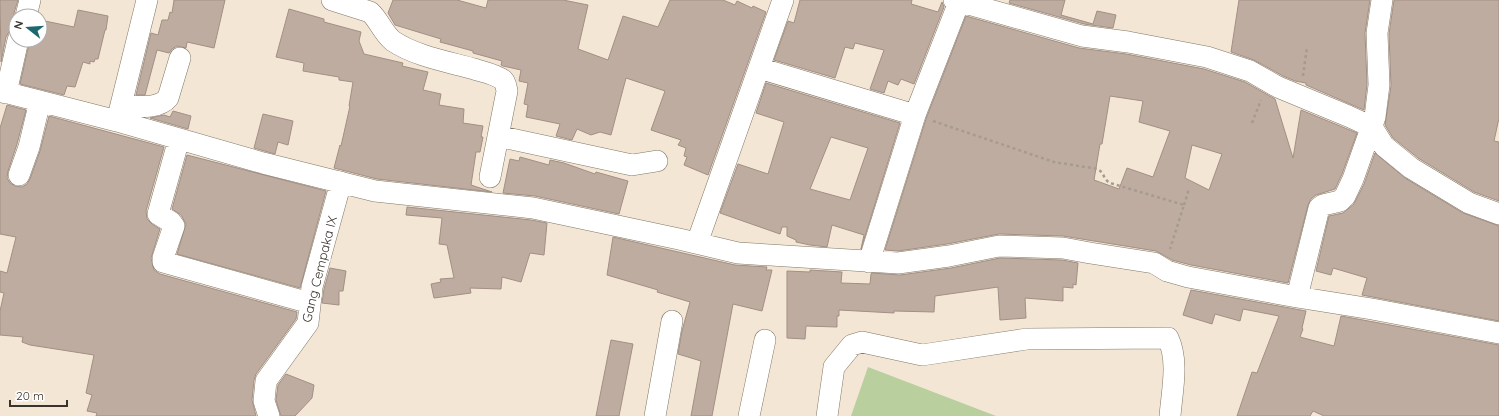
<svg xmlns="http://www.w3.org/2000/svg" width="1499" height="416" viewBox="0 0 1499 416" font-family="Quicksand,sans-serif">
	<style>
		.green { fill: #b9cf9e }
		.building { fill: #bfaca1; stroke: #a28f85; fill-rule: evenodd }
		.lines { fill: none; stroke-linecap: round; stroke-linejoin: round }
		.minor-casing { stroke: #827767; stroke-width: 22 }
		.path { stroke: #a59b8e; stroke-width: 2.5; stroke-dasharray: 3 3; stroke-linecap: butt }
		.minor { stroke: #fff; stroke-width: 21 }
		.labels { text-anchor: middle; stroke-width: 3.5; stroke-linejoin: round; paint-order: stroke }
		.street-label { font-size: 13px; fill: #38332c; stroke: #fff }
	</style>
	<rect width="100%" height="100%" fill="#f3e6d4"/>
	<path class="green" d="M 868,367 L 996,416 L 851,416 Z"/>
	<path class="building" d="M 0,0 L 18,0 L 14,13 L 16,28 L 9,32 L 6,37 L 1,62 Z
		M 174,0 L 225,0 L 214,48 L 187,42 L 186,48 L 177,46 L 172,49 L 169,53 L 157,50 L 145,95 L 136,95 L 151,33 L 158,35 L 162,20 L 168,20 L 170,12 L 172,13 Z
		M 393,0 L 457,0 L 486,8 L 488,0 L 563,0 L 588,5 L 578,49 L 608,60 L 623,16 L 658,27 L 670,0 L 723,0 L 735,5 L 737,1 L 752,8 L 753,6 L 766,12 L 708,175 L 684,165 L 687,157 L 684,156 L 686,148 L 678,145 L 681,140 L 651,130 L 665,91 L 626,78 L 611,135 L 600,132 L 591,135 L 577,129 L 572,140 L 556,136 L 560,124 L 526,117 L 528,105 L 524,104 L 528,83 L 519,81 L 521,70 L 503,66 L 501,65 L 502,61 L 473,53 L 473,51 L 440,42 L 441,39 L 395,25 L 388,13 Z
		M 800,0 L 912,0 L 911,4 L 938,12 L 942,2 L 944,7 L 914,84 L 901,79 L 898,85 L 888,81 L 884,93 L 870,89 L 884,50 L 855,43 L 853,49 L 845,47 L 835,78 L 774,60 L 788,21 L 794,23 Z
		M 1010,0 L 1065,0 L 1061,15 L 1093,24 L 1097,11 L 1116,15 L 1113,28 L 1084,24 L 1009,3 Z
		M 1239,0 L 1370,0 L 1365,33 L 1367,84 L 1364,110 L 1306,85 L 1306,83 L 1295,81 L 1283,76 L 1254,60 L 1231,52 Z
		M 1394,0 L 1499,0 L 1499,118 L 1494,141 L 1499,142 L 1499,201 L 1474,192 L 1418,158 L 1393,138 L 1385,125 L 1391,86 L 1389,34 Z
		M 289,9 L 324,19 L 324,22 L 361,32 L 359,41 L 364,54 L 403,63 L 402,66 L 428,72 L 423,90 L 441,94 L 439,105 L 464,109 L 463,123 L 483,126 L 481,137 L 483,137 L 480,152 L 476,152 L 471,185 L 492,192 L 377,179 L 334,168 L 340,145 L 341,146 L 350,106 L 349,106 L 353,82 L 339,80 L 339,77 L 303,71 L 304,63 L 276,57 Z
		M 78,10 L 108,16 L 106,30 L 105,30 L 98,59 L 95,59 L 94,62 L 90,61 L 90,64 L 83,62 L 75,87 L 67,86 L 64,95 L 20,84 L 30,40 L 40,40 L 40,20 L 74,27 Z
		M 966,16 L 1079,48 L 1126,54 L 1204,69 L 1245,82 L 1275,99 L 1293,158 L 1301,110 L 1357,133 L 1342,174 L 1335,189 L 1316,195 L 1311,199 L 1308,205 L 1288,283 L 1191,265 L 1172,260 L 1156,251 L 1063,236 L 999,234 L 947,244 L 898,251 L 885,250 L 926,119 ZM 1110,96 L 1143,101 L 1139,122 L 1170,131 L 1153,177 L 1127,168 L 1119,189 L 1094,180 L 1100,144 L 1102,144 ZM 1192,145 L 1222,154 L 1209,190 L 1185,178 Z
		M 766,83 L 900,123 L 861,249 L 864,235 L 832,225 L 827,247 L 810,245 L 796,242 L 796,240 L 787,236 L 787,227 L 782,227 L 780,234 L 720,213 L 738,164 L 768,174 L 784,122 L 756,113 ZM 831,137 L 868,148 L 850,200 L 810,189 Z
		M 7,105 L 26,110 L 17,144 L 8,171 L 7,178 L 10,183 L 15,186 L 22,187 L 27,184 L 30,179 L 40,151 L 49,116 L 164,147 L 146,211 L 147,219 L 152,224 L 160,229 L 151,258 L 154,270 L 160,274 L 297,312 L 296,319 L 256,374 L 254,380 L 252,400 L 256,416 L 96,416 L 97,413 L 87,411 L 92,395 L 86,393 L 94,355 L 30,345 L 22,342 L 23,337 L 0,335 L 0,311 L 4,293 L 0,292 L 0,271 L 7,273 L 16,237 L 0,234 L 0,128 Z
		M 173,111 L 191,116 L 188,129 L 150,118 L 164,115 L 170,117 Z
		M 263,114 L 293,121 L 288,145 L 278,142 L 275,154 L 254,148 Z
		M 1375,153 L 1405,178 L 1463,213 L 1499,226 L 1499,321 L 1362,295 L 1367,278 L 1333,268 L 1331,275 L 1316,271 L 1329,216 L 1343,213 L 1354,204 L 1364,184 Z
		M 187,155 L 326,191 L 300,288 L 177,254 L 186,224 L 181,215 L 172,209 Z
		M 520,157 L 549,165 L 550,160 L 564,163 L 595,174 L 596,172 L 628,181 L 619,214 L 535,196 L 503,193 L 510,159 L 519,161 Z
		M 407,207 L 531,220 L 547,223 L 544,255 L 530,253 L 521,282 L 502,277 L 501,289 L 470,288 L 471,293 L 434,298 L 431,284 L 441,282 L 440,279 L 454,278 L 447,245 L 439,244 L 442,218 L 406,215 Z
		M 613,237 L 735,265 L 767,267 L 766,270 L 772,270 L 762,311 L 733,304 L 712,416 L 691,416 L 701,361 L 678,354 L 682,331 L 690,302 L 657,292 L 658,290 L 607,275 Z
		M 1000,258 L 1062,260 L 1078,263 L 1076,285 L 1073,284 L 1073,288 L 1063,287 L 1063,301 L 1025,298 L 1026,318 L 1000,320 L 998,287 L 935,296 L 934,312 L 894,311 L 894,313 L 839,310 L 839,316 L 837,316 L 837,327 L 806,326 L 805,339 L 787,338 L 787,271 L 810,272 L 810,270 L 842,272 L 841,283 L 870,284 L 871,274 L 872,273 L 900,275 L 951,268 Z
		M 330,268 L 346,271 L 343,291 L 339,291 L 339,305 L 322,303 L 324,289 Z
		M 1191,290 L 1306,311 L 1302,328 L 1303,329 L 1300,337 L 1334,346 L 1341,316 L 1499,345 L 1499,416 L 1324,416 L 1313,411 L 1310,416 L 1237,416 L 1252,372 L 1257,373 L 1279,316 L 1243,309 L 1240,321 L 1215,314 L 1212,324 L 1183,315 Z
		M 611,340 L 633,344 L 619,416 L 596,416 Z
		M 286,374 L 314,385 L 312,398 L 295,416 L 281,416 L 276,400 L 278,385 Z"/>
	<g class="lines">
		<defs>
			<path id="minor" d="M 332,0 L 370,12 C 379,20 383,33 393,41 C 415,56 449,62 474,69 C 483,72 495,74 503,80 C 506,83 506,87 507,91 L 490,177
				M 954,0 L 1082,36 L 1128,42 L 1207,57 L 1250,71 L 1278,87 L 1348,116 L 1372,127 L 1384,146 L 1411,168 L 1469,203 L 1499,214
				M 1382,0 L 1377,33 L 1379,85 L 1375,117 L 1353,179 L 1345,196 L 1340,201 L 1323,205 L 1319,208 L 1297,297 L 1372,309 L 1499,333
				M 26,16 L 30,0
				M 759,68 L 915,115
				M 0,91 L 117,121 L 263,163 L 375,191 L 533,208 L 679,239 L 738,253 L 898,263 L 949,256 L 999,246 L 1063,248 L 1090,253 L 1154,263 L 1167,271 L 1188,277 L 1297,297
				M 6,93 L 18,40
				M 121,106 C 135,106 158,110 168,98 L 180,58
				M 117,121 L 147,0
				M 498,136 L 632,165 L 657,161
				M 179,139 L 158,214 L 171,222 L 174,226 L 163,258 L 163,262 L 310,303
				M 19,175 L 29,147 L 40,101
				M 697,243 L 783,0
				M 869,262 L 915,115 L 959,2
				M 269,416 L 264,401 L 266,381 L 308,323 L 312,287 L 341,182
				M 655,416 L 672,321
				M 749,416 L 765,340
				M 827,416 L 834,367 L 852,345 L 862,342 L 922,355 L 1027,339 L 1168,338 C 1179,361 1172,391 1170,416"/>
		</defs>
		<use href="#minor" class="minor-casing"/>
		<path class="path" d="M 1303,76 L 1307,47
			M 933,121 L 1054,162 L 1098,169 C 1104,173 1104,180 1110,183 L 1184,205 L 1170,249
			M 1252,123 L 1261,100
			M 1184,205 L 1189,189"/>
		<use href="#minor" class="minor"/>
	</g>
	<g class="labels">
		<g class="street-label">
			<text transform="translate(319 269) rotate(-76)" y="5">Gang Cempaka IX</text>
		</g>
	</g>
	<g transform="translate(28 28) rotate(287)"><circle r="19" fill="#ffffff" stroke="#afadab"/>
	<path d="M0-3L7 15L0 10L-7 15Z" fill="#1c6770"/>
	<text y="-6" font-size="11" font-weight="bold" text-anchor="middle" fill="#38332c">N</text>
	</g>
	<path d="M10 400v6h57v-6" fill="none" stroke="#38332c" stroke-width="2"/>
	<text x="16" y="400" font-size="12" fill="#38332c" stroke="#ffffff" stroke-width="3" paint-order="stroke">20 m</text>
</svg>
